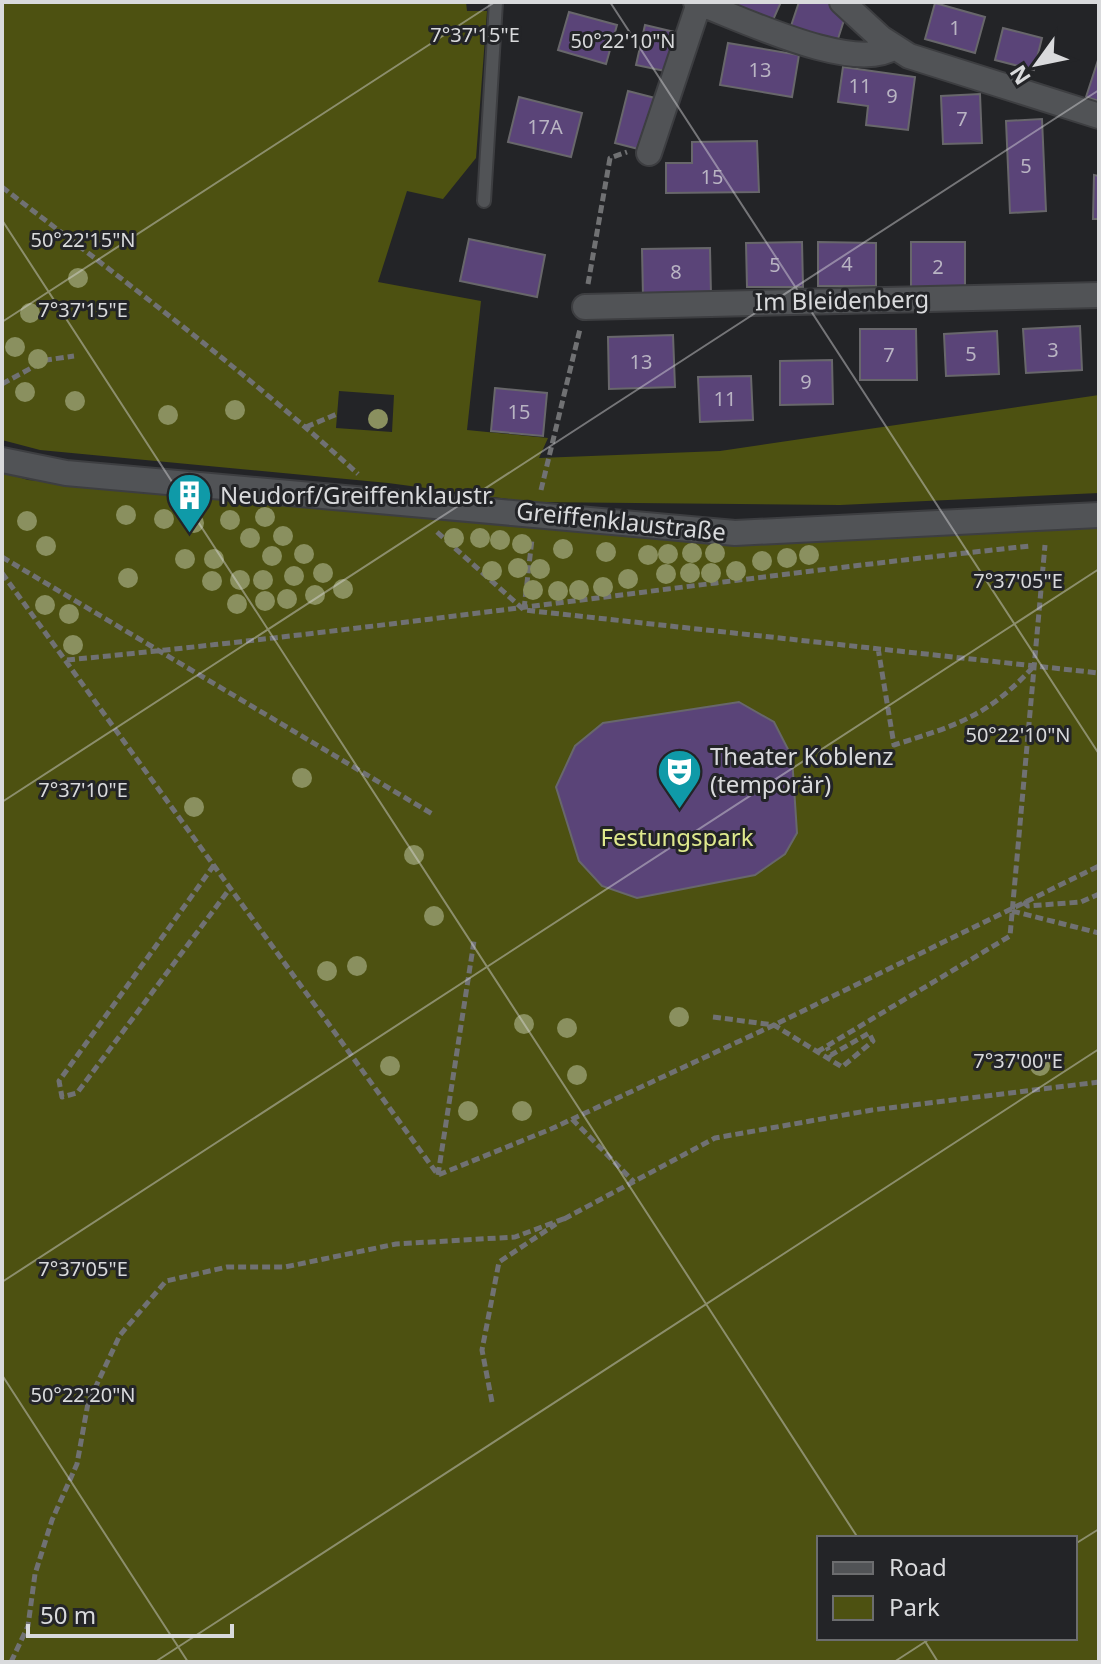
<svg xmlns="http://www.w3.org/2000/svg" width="1101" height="1664" viewBox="0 0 1101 1664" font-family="'Noto Sans',sans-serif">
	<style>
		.green { fill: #4d5111; fill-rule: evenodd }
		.building { fill: #5a4478; stroke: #68676b; stroke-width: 2 }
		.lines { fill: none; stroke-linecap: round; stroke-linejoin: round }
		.service-casing { stroke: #3d3e41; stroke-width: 16 }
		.minor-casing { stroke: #3d3e41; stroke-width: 28 }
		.path { stroke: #707173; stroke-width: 5; stroke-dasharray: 8 4; stroke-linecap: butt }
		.service { stroke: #515356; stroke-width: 12 }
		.minor { stroke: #515356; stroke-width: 24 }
		.tree { fill: #8a905f }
		.ticks { fill: none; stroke: #d9dadc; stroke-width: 2; stroke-opacity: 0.45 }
		.labels { text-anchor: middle; stroke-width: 6; stroke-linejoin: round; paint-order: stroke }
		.number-label { font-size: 20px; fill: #b9b4c3 }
		.street-label { font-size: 24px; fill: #d9dadc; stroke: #232427 }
		.poi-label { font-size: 24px; fill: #d9dadc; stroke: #232427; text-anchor: start }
		.park-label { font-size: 24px; fill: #dfe98d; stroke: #232427 }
		.ticks-label { font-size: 20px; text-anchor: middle; fill: #d9dadc; stroke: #232427; stroke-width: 6; stroke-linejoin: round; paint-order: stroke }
	</style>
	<rect width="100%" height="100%" fill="#232427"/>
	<path class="green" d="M 2,2 L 466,2 L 467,11 L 487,11 L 476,158 L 443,199 L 407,191 L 378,282 L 481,301 L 467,430 L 548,438 L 539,458 L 720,451 L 1099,395 L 1099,493 L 840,505 L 531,502 L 388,483 L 40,450 L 2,440 ZM 339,391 L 394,395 L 392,432 L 336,428 Z
		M 2,472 L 28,480 L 735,539 L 1099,522 L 1099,1662 L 2,1662 ZM 819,1538 L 1075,1538 L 1075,1638 L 819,1638 Z"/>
	<path class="building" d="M 729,2 L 781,2 L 773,20 Z
		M 799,2 L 829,2 L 848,8 L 835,48 L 789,32 Z
		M 935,3 L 985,17 L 975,53 L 925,39 Z
		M 569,12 L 617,25 L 606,64 L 558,50 Z
		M 645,25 L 679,33 L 670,72 L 636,65 Z
		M 1003,28 L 1042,38 L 1034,70 L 995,60 Z
		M 728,43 L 799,55 L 792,97 L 720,85 Z
		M 1099,57 L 1099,101 L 1086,97 Z
		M 843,67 L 915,77 L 908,130 L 866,125 L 868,106 L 838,102 Z
		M 628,91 L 659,99 L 646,151 L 615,143 Z
		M 980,94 L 982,143 L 943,144 L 941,96 Z
		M 519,97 L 582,113 L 571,157 L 508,142 Z
		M 1042,119 L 1046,211 L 1010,213 L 1006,121 Z
		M 757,141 L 759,192 L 666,193 L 666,163 L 692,163 L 692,142 Z
		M 1094,175 L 1099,176 L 1099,219 L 1093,219 Z
		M 469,239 L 545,255 L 537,297 L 460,281 Z
		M 802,242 L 803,287 L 747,287 L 746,243 Z
		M 818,242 L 876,243 L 876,286 L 818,286 Z
		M 911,242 L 965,242 L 965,292 L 911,291 Z
		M 710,248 L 711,296 L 643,297 L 642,249 Z
		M 1080,326 L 1082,370 L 1026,373 L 1023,329 Z
		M 860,329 L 916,329 L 917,380 L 860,380 Z
		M 997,331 L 999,374 L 946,376 L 944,334 Z
		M 673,335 L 675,387 L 609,389 L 608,337 Z
		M 832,360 L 833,404 L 780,405 L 780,361 Z
		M 751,376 L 753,420 L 700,422 L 698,377 Z
		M 495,388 L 547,393 L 543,436 L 491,431 Z
		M 739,702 L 774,722 L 792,757 L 797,833 L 785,854 L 755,875 L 637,898 L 602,886 L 579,861 L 556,787 L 575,746 L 603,723 Z"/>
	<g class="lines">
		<defs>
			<path id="service" d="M 484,201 L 496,2"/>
			<path id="minor" d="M 696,2 C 738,17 855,75 894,47
				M 842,2 L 881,38 L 909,56 L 1099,116
				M 649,153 L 699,3
				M 585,307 L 1099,295
				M 2,460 L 66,473 L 735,533 L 1099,515"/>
		</defs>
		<use href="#service" class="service-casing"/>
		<use href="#minor" class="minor-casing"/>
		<path class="path" d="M 2,187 C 123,280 245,371 358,474
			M 588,284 L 610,158 L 627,152
			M 2,384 L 46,360 L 74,356
			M 306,427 L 337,414
			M 541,490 L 580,329
			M 437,532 L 524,610 L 1099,673
			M 2,557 L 434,815
			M 2,573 L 438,1175 L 551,1129 L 774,1025 L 1099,866
			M 524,609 L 532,539
			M 878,648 L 894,745 C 958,725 988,716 1034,666
			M 67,660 C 389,629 709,580 1030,546
			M 214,865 L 59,1081 L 62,1097 L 77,1093 L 231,887
			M 1023,902 L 1028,906 L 1081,902 L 1099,894
			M 1012,911 L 1099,933
			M 713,1017 L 774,1025 L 842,1067 L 873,1041 L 869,1033 L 831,1055 L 827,1047
			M 817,1052 L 1010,936 L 1045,545
			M 572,1119 L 634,1182
			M 438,1175 L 474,941
			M 564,1219 L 715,1138 L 872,1110 L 1099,1082
			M 492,1402 L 482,1350 L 499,1262 L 556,1224
			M 11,1662 L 28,1626 L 35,1574 L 52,1520 L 77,1464 L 88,1403 L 120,1335 L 166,1281 L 227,1267 L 285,1267 L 396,1244 L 515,1237 L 566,1218"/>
		<use href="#service" class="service"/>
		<use href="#minor" class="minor"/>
	</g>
	<g class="tree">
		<circle cx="78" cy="278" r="10"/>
		<circle cx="30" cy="313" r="10"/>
		<circle cx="15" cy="347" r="10"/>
		<circle cx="38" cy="359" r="10"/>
		<circle cx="25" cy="392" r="10"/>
		<circle cx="75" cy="401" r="10"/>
		<circle cx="235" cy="410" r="10"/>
		<circle cx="168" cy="415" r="10"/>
		<circle cx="378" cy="419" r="10"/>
		<circle cx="126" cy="515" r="10"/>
		<circle cx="265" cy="517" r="10"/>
		<circle cx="164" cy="519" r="10"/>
		<circle cx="230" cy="520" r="10"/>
		<circle cx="27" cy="521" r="10"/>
		<circle cx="194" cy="523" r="10"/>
		<circle cx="283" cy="536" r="10"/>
		<circle cx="250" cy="538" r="10"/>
		<circle cx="454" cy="538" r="10"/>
		<circle cx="480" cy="538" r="10"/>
		<circle cx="500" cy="540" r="10"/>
		<circle cx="522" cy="544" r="10"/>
		<circle cx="46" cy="546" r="10"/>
		<circle cx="563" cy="549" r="10"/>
		<circle cx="606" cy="552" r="10"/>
		<circle cx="692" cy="553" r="10"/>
		<circle cx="715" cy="553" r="10"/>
		<circle cx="304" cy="554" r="10"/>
		<circle cx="668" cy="554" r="10"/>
		<circle cx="648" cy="555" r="10"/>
		<circle cx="809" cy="555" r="10"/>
		<circle cx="272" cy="556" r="10"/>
		<circle cx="787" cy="558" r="10"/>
		<circle cx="185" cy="559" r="10"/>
		<circle cx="214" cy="559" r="10"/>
		<circle cx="762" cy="561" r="10"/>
		<circle cx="518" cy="568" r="10"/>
		<circle cx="540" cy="569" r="10"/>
		<circle cx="492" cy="571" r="10"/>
		<circle cx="736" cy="571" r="10"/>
		<circle cx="323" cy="573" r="10"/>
		<circle cx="690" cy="573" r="10"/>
		<circle cx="711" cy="573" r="10"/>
		<circle cx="666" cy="574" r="10"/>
		<circle cx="294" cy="576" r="10"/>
		<circle cx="128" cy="578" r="10"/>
		<circle cx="628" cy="579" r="10"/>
		<circle cx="240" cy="580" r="10"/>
		<circle cx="263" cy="580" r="10"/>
		<circle cx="212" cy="581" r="10"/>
		<circle cx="603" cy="587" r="10"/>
		<circle cx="343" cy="589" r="10"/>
		<circle cx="533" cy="590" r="10"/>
		<circle cx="579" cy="590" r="10"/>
		<circle cx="558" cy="591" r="10"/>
		<circle cx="315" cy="595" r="10"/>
		<circle cx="287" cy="599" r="10"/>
		<circle cx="265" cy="601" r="10"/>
		<circle cx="237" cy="604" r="10"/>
		<circle cx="45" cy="605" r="10"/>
		<circle cx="69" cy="614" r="10"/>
		<circle cx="73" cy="645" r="10"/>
		<circle cx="302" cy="778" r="10"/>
		<circle cx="194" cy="807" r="10"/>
		<circle cx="414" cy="855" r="10"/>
		<circle cx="434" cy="916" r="10"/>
		<circle cx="357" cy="966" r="10"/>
		<circle cx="327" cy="971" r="10"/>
		<circle cx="679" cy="1017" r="10"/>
		<circle cx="524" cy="1024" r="10"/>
		<circle cx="567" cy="1028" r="10"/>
		<circle cx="390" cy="1066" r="10"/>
		<circle cx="1040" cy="1066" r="10"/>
		<circle cx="577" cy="1075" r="10"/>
		<circle cx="468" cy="1111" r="10"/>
		<circle cx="522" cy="1111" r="10"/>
	</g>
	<path class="ticks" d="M 610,2 L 1099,754M 2,220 L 858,1538M 2,322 L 495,2M 2,802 L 1099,90M 2,1282 L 1099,569M 2,1375 L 188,1662M 1075,1544 L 1099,1529M 923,1638 L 938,1662M 155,1662 L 1099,1049M 894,1662 L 931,1638"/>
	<defs>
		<symbol id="building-pin" viewBox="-11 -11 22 30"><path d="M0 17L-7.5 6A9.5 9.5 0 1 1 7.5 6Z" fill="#0f9aa8" stroke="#232427"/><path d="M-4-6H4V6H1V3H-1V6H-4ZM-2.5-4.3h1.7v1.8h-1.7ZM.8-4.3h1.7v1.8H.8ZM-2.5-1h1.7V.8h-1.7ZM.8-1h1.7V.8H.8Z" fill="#fff"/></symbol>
		<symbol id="theatre-pin" viewBox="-11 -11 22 30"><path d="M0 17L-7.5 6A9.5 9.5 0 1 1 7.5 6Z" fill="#0f9aa8" stroke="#232427"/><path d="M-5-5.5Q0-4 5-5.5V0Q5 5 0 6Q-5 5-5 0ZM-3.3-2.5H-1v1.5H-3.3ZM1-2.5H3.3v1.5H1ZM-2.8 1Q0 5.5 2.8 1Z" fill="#fff"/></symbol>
	</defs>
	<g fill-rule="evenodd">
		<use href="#building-pin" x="164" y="470" width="51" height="69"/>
		<use href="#theatre-pin" x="654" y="746" width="51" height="69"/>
	</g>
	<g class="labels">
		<g class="number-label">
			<text x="955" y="35">1</text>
			<text x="760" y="77">13</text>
			<text x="860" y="93">11</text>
			<text x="892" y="103">9</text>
			<text x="962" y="126">7</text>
			<text x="545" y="134">17A</text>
			<text x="1026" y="173">5</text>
			<text x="712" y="184">15</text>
			<text x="847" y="271">4</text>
			<text x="775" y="272">5</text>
			<text x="938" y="274">2</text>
			<text x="676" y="279">8</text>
			<text x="1053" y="357">3</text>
			<text x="971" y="361">5</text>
			<text x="889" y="362">7</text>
			<text x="641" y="369">13</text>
			<text x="806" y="389">9</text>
			<text x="725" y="406">11</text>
			<text x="519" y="419">15</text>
		</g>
		<g class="street-label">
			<text transform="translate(842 301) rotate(-1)" y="8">Im Bleidenberg</text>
			<text transform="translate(621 522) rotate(6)" y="8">Greiffenklaustraße</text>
		</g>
		<g class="poi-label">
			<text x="220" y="504">Neudorf/Greiffenklaustr.</text>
			<text x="710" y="765">Theater Koblenz<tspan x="710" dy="28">(temporär)</tspan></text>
		</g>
		<g class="park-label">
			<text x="677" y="846">Festungspark</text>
		</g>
	</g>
	<g class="ticks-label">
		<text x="475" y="42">7°37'15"E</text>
		<text x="623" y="48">50°22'10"N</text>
		<text x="83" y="247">50°22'15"N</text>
		<text x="83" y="317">7°37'15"E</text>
		<text x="1018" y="588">7°37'05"E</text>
		<text x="1018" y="742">50°22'10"N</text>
		<text x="83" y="797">7°37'10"E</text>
		<text x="1018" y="1068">7°37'00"E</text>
		<text x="83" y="1276">7°37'05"E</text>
		<text x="83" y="1402">50°22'20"N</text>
	</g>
	<rect width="1101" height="1664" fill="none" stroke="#d9dadc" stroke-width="8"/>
	<rect x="817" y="1536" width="260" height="104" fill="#232427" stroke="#6c6d6f" stroke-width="2"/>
	<rect x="833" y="1562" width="40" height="12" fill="#515356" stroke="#6c6d6f" stroke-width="2"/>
	<text x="889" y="1576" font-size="24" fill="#d9dadc">Road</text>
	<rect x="833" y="1596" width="40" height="24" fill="#4d5111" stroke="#6c6d6f" stroke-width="2"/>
	<text x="889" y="1616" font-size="24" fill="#d9dadc">Park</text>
	<g transform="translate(1037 64) rotate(237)" stroke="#232427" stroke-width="6" paint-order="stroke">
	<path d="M0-6L14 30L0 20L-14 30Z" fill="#d9dadc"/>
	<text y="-12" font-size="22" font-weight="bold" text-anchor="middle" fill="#d9dadc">N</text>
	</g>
	<path d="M28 1624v12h204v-12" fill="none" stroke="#d9dadc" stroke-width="4"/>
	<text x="40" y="1624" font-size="24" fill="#d9dadc" stroke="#232427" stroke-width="6" paint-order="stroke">50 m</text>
</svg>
